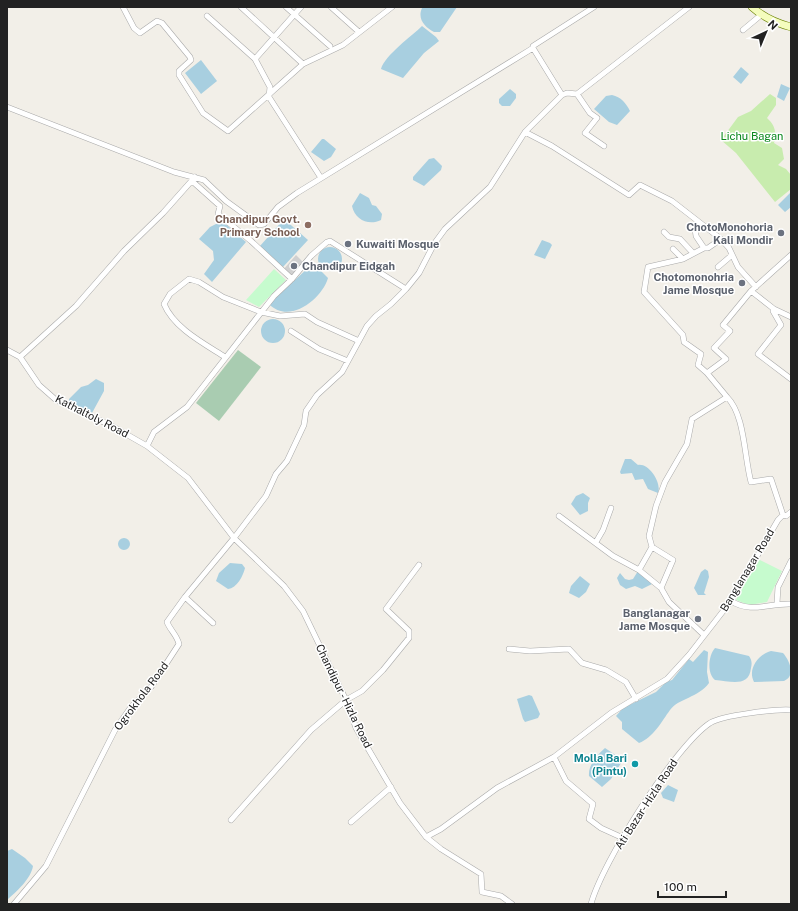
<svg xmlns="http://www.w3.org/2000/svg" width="798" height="911" viewBox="0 0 798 911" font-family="'Public Sans',sans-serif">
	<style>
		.religious { fill: #d0d0d0 }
		.grass { fill: #c8ecae }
		.cemetery { fill: #a9ccb1 }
		.park { fill: #c6fbce }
		.water { fill: #a8cfe0 }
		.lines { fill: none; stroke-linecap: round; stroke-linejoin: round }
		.street-casing { stroke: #a9a9a9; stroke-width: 6 }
		.secondary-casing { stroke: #698002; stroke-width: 8 }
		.street { stroke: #fff; stroke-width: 5 }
		.secondary { stroke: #f4fcbd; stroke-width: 7 }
		.education-dot { fill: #8d6e63; stroke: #fff; stroke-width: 1.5 }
		.worship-dot { fill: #6b7280; stroke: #fff; stroke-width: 1.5 }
		.culture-dot { fill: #0f9aa8; stroke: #fff; stroke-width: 1.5 }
		.labels { text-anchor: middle; stroke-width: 3; stroke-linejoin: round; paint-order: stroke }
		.park-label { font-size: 11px; fill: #09871d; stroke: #fff }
		.education-label { font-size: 11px; font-weight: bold; fill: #785e54; stroke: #fff; text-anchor: end }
		.worship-label { font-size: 11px; font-weight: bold; fill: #5b616d; stroke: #fff; text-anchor: end }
		.street-label { font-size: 11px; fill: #222; stroke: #fff }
		.culture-label { font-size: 11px; font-weight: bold; fill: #0d838f; stroke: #fff; text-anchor: end }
	</style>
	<rect width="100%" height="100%" fill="#f2efe8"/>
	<path class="religious" d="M 296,255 L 304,263 L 291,277 L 283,270 Z"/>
	<path class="grass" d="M 770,94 L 776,98 L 776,105 L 767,118 C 775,125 777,133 774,143 L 782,148 L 784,159 L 778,165 L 786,169 L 791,175 L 791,189 L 775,202 L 736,153 L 721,140 L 738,117 L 751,111 Z"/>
	<path class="cemetery" d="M 238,350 L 261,367 L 219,421 L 196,403 Z"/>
	<path class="park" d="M 274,269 L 286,280 L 259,307 L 246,300 Z
		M 758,559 L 782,571 L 767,602 L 749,605 L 736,600 Z"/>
	<path class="water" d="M 426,7 L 457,7 L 440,32 L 434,32 C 425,27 417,19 422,8 Z
		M 422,26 L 436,37 L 439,41 L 424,53 L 403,78 L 381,69 C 385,55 412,36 422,26 Z
		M 201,60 L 217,81 L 201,94 L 185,73 Z
		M 741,67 L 749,74 L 741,84 L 733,77 Z
		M 781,84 L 790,88 L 784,101 L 777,97 Z
		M 510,89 L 516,94 L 516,98 L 510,106 L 502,106 L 499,103 L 499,99 Z
		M 612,95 C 621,97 626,103 630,111 L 617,125 L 609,122 L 594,109 L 606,96 Z
		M 322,139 L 324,139 L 336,149 L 331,157 L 324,161 L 311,152 Z
		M 434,158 L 442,166 L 441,170 L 424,186 L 413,180 L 413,177 L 429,159 Z
		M 791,192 L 791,207 L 785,212 L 778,205 Z
		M 360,193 L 369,198 L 372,205 L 376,206 L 382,214 L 381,220 C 369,226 355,220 352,206 Z
		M 284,219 L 308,240 L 283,267 L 260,246 Z
		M 222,221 L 246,242 L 212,282 L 204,274 L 214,260 L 213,251 L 199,239 L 210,227 Z
		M 542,240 L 550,243 L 552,245 L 545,259 L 534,255 Z
		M318 259a12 12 0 1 1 24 0a12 12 0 1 1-24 0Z
		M 309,267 L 320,270 L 328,278 C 322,299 289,325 269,304 Z
		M261 331a12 12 0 1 1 24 0a12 12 0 1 1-24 0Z
		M 96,379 L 104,383 L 104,391 L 92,413 L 69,402 L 69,399 L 81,387 L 88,385 Z
		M 625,459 L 631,459 L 638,465 C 649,463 662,483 658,493 L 648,489 L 643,479 L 635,480 L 632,473 L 621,474 L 620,472 Z
		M 583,493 L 590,498 L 588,503 L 588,511 L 580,515 L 571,504 L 576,496 Z
		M118 544a6 6 0 1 1 12 0a6 6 0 1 1-12 0Z
		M 230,563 L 242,564 L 245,568 C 243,576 237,588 228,589 L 216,581 L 219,573 Z
		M 705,569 L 708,571 L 709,577 L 704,593 L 706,595 L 698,595 L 694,588 L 701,572 Z
		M 638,571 L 652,584 L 642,589 L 635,586 L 626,589 L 620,585 L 617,578 L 620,573 L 625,579 L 629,580 L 633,579 Z
		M 580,576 L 590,584 L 586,592 L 579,598 L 569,593 L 571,586 Z
		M 715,648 L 749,656 C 752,660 752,664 751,668 C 749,688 730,681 715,680 C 707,674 708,656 715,648 Z
		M 704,650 L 708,652 L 707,672 L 709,683 C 698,698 679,698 670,710 C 662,721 653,738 639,743 L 622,729 L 622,722 L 616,716 L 623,708 L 656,692 L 666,682 L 672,680 L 689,659 L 693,662 Z
		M 771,651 L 783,653 C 790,661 796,676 784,681 L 754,682 C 747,669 759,654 771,651 Z
		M 529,695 L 532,696 L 540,714 L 538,718 L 525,722 L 523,719 L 517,699 Z
		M 605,748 L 623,760 L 611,779 L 602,787 L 589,776 C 588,765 597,755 605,748 Z
		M 668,785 L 678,790 L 674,802 L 663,798 L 661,793 Z
		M 12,849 L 25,858 L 33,866 C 31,879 16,892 7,900 L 7,851 Z"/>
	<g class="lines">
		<defs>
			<path id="street" d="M 123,7 L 134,28 L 140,33 L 157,21 L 162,23 L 190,57 L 191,60 L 179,71 L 179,75 L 203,113 L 228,131 L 303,64 L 343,45 L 392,7
				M 241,7 L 303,64
				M 286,7 L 330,46
				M 301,7 L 255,59 L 270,87 L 269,97 L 321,178
				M 331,7 L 359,32
				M 207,16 L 255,59
				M 743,30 L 761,15
				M 577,94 L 590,113 L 597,118 L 585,133 L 604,146
				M 562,95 L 533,48 L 533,46 L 594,7
				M 7,107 L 174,172 L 204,180 L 226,201 L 259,225 L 264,224 L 278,207 L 297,193 L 533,48
				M 525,132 L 552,146 L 629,195 L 640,185 L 672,201 L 721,239 L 729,248 L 738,267 L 756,287
				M 192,181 L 220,206 L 218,214 L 251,241 L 292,279
				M 695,229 L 696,236 L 704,248
				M 664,232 L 669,237 L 680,239 L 693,253
				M 673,249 L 683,259 L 704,248 L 708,248 L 721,239
				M 683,259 L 648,267 L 644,292 L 683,335 L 684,342 L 701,354 L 698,365 L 707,373
				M 718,267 L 732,255
				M 751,291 L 774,309 L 791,317
				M 774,309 L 773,311 L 781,325 L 758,354 L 791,379
				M 291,331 L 319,349 L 348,361
				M 7,350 L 20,357 L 39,385 L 56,400 L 112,426 L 147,446 L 188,478 L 234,538 L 284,586 L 303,611 L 346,700 L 356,728 L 400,803 L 426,837 L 441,849 L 481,874 L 482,892 L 501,896 L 512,904
				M 20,357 L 76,306 L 124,251 L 163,213 L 195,177
				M 225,357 C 203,343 174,328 164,304 L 170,294 L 189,279 L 199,282 L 223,297 L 261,312 L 280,316 L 305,314 L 317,322 L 359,341
				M 727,397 C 745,415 744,456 751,482 L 771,479 L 783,515
				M 147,446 L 154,432 L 187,407 L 274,296 L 292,279 L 311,256 L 327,242 L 330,241 L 406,289
				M 559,516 L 613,556 L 639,570 L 661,588 L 669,602 L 704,635
				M 596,542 L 603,530 L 611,508
				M 639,570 L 652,547
				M 661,588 L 673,560 L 652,547 L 649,536 L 656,506 L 665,482 L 687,444 L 692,419 L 727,397 L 707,373 L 726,359 L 714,348 L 730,331 L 723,325 L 751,291 L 791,255
				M 185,597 L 213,623
				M 731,601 C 752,614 768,603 791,604
				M 777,603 L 778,587 L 791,561
				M 509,649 L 530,651 L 569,649 L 582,663 L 606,670 L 626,682 L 636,699
				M 554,757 L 566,781 L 593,804 L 589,819 L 601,828 L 623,838
				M 231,820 L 311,730 L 346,700 L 362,691 L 383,670 L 409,638 L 409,631 L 386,609 L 419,565
				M 351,822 L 391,787
				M 426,837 L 441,829 L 497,788 L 554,757 L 611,713 L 667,679 L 689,655 L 731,601 L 778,520 L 783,515 L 786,516 L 791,512
				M 14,904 L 46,866 L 115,730 L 131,707 L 151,687 L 179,644 C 177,635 170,630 167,622 L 185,597 L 234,538 L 266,496 L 276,474 L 287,461 L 304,425 L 306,411 L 317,395 L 342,372 L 367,326 L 376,316 L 391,304 L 406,289 L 419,273 L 434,244 L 445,229 L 490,187 L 525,132 L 562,95 L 567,93 L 577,94 L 689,7
				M 591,904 C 602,863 675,746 710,723 C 723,715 776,709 791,710"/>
			<path id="secondary" d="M 752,7 C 764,18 776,23 791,27"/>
		</defs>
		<use href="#street" class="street-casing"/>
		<use href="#secondary" class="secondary-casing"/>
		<use href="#street" class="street"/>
		<use href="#secondary" class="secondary"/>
	</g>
	<circle class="education-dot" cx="308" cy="225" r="4"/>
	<g class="worship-dot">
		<circle cx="781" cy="233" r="4"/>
		<circle cx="348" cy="244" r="4"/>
		<circle cx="294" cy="266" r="4"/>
		<circle cx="742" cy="283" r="4"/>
		<circle cx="698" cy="619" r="4"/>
	</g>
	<circle class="culture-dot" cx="635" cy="764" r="4"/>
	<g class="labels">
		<g class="park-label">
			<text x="752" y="140">Lichu Bagan</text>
		</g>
		<g class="education-label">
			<text x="300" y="223">Chandipur Govt.<tspan x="300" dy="13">Primary School</tspan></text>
		</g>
		<g class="worship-label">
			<text x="773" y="231">ChotoMonohoria<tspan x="773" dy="13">Kali Mondir</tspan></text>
			<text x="356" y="248" text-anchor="start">Kuwaiti Mosque</text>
			<text x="302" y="270" text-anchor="start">Chandipur Eidgah</text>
			<text x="734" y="281">Chotomonohria<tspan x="734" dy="13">Jame Mosque</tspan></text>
			<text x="690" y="617">Banglanagar<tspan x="690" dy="13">Jame Mosque</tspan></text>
		</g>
		<g class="street-label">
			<text transform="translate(92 416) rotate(27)" y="4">Kathaltoly Road</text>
			<text transform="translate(747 570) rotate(-59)" y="4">Banglanagar Road</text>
			<text transform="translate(141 696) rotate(-53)" y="4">Ogrokhola Road</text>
			<text transform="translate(344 696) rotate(64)" y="4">Chandipur - Hizla Road</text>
			<text transform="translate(646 804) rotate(-57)" y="4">Ati Bazar- Hizla Road</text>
		</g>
		<g class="culture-label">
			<text x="627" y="762">Molla Bari<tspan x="627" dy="13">(Pintu)</tspan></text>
		</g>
	</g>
	<rect width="798" height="911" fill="none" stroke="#222222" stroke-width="16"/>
	<g transform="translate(766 32) rotate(44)" stroke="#ffffff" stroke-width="3" paint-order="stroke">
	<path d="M0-3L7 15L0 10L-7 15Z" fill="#222222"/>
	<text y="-6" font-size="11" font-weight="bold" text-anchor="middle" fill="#222222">N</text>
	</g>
	<path d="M658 891v6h68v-6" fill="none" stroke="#222222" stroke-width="2"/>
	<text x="664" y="891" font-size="12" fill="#222222" stroke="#ffffff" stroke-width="3" paint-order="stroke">100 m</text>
</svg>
